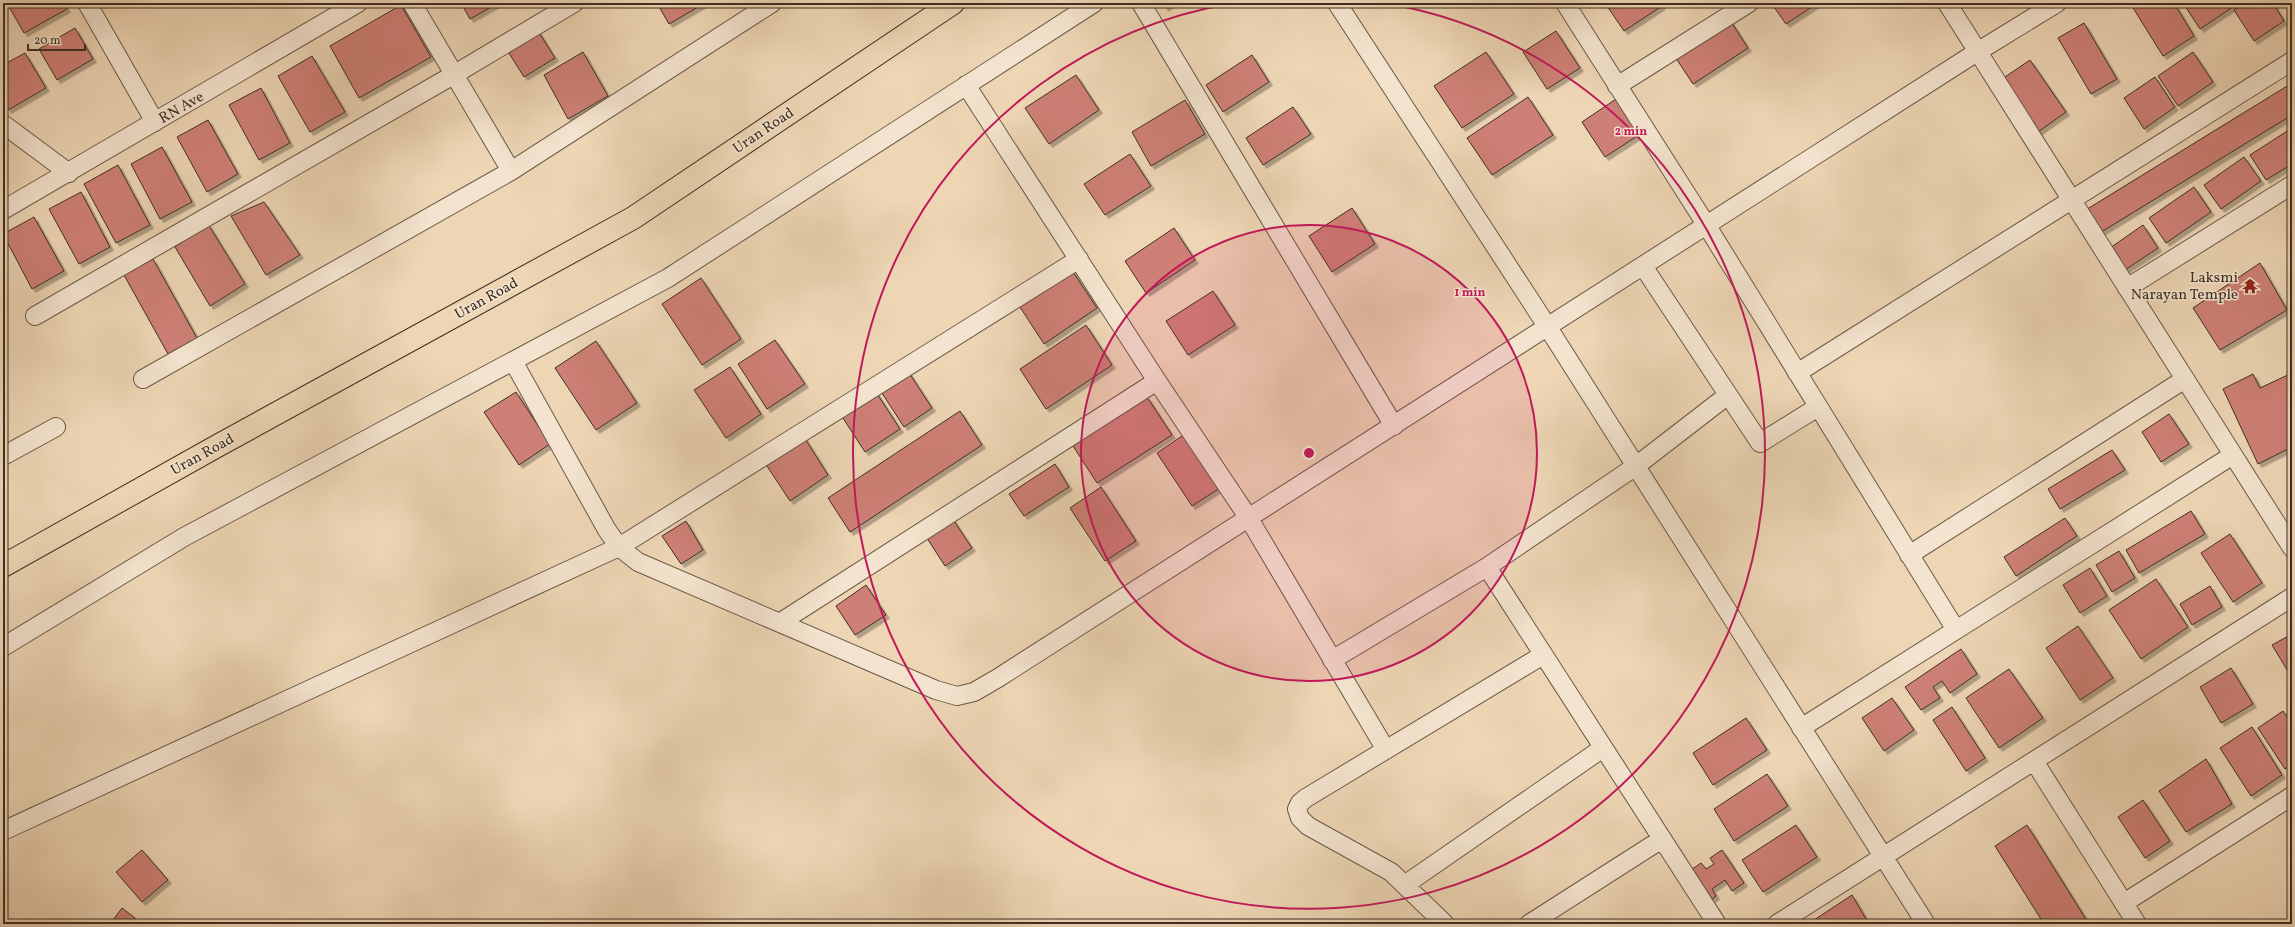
<svg xmlns="http://www.w3.org/2000/svg" width="2295" height="927" viewBox="0 0 2295 927" font-family="Vollkorn,serif">
	<style>
		.building { fill: #ce8076; stroke: #3d2f23; filter: url(#shadow) }
		.lines { fill: none; stroke-linecap: round; stroke-linejoin: round }
		.street-casing { stroke: #695948; stroke-width: 20 }
		.primary-casing { stroke: #3d2f23; stroke-width: 24 }
		.street { stroke: #f4e4cf; stroke-width: 18 }
		.primary { stroke: #eed6b5; stroke-width: 22 }
		.ring { fill: none; stroke: #c2185b; stroke-width: 2 }
		.labels { text-anchor: middle; stroke-width: 3; stroke-linejoin: round; paint-order: stroke }
		.street-label { font-size: 15px; fill: #3d2f23; stroke: #f4e4cf }
		.poi-label { font-size: 15px; fill: #3d2f23; stroke: #f4e4cf; text-anchor: end }
		.centre { fill: #c2185b; stroke: #f4e4cf; stroke-width: 2 }
		.ring-label { font-size: 12px; text-anchor: middle; font-weight: bold; fill: #c2185b; stroke: #f4e4cf; stroke-width: 3; stroke-linejoin: round; paint-order: stroke }
	</style>
	<defs>
		<filter id="shadow"><feDropShadow dx="3.5" dy="3.5" stdDeviation="0" flood-color="#0004"/></filter>
	</defs>
	<rect width="100%" height="100%" fill="#eed6b5"/>
	<filter id="stains"><feTurbulence type="fractalNoise" baseFrequency=".005" numOctaves="4"/><feColorMatrix values="0 0 0 0 .2 0 0 0 0 .09 0 0 0 0 .02 0 0 0 .5 -.17"/></filter>
	<radialGradient id="worn" r=".72"><stop offset=".6" stop-color="#630" stop-opacity="0"/><stop offset="1" stop-color="#630" stop-opacity=".3"/></radialGradient>
	<path class="building" d="M 13,3 L 64,3 L 67,9 L 24,33 L 8,5 Z
		M 461,3 L 498,3 L 470,19 Z
		M 657,3 L 705,3 L 669,24 Z
		M 1162,3 L 1172,3 L 1165,8 Z
		M 1605,3 L 1660,3 L 1662,6 L 1624,31 Z
		M 1771,3 L 1818,3 L 1786,24 Z
		M 2130,3 L 2174,3 L 2194,36 L 2163,56 Z
		M 2183,3 L 2239,3 L 2200,29 Z
		M 2246,3 L 2273,3 L 2284,21 L 2254,41 L 2234,10 Z
		M 401,5 L 431,57 L 359,98 L 330,46 Z
		M 1723,9 L 1748,48 L 1693,84 L 1668,46 Z
		M 2084,23 L 2117,79 L 2091,94 L 2058,38 Z
		M 75,28 L 93,59 L 57,80 L 39,49 Z
		M 538,31 L 555,58 L 524,77 L 507,50 Z
		M 1556,31 L 1580,68 L 1547,89 L 1523,52 Z
		M 583,52 L 608,96 L 568,119 L 544,75 Z
		M 1486,52 L 1514,94 L 1462,128 L 1434,86 Z
		M 2193,52 L 2213,82 L 2178,106 L 2158,76 Z
		M 25,53 L 46,88 L 8,110 L 3,101 L 3,65 Z
		M 1252,55 L 1269,82 L 1223,112 L 1206,85 Z
		M 312,56 L 345,112 L 310,132 L 278,76 Z
		M 2030,60 L 2066,112 L 2038,132 L 2002,79 Z
		M 1076,75 L 1099,110 L 1049,144 L 1025,108 Z
		M 2155,77 L 2175,107 L 2144,129 L 2124,98 Z
		M 2292,83 L 2292,115 L 2098,234 L 2084,211 Z
		M 261,88 L 290,143 L 259,160 L 229,105 Z
		M 1622,95 L 1645,131 L 1605,157 L 1582,122 Z
		M 1528,97 L 1553,135 L 1492,175 L 1467,138 Z
		M 1185,100 L 1205,134 L 1151,166 L 1132,132 Z
		M 1293,107 L 1311,134 L 1263,165 L 1246,138 Z
		M 208,120 L 238,174 L 207,192 L 177,137 Z
		M 2292,128 L 2292,164 L 2266,180 L 2250,155 Z
		M 162,147 L 192,202 L 160,219 L 131,164 Z
		M 1130,154 L 1151,186 L 1105,215 L 1084,184 Z
		M 2244,157 L 2261,181 L 2221,209 L 2204,185 Z
		M 118,165 L 150,225 L 116,243 L 84,184 Z
		M 2194,187 L 2211,212 L 2166,243 L 2149,218 Z
		M 81,192 L 110,247 L 79,264 L 49,209 Z
		M 264,202 L 300,255 L 266,275 L 231,216 Z
		M 1352,208 L 1375,244 L 1332,272 L 1309,236 Z
		M 34,217 L 64,271 L 32,289 L 3,234 Z
		M 208,224 L 245,284 L 210,306 L 175,247 Z
		M 2143,225 L 2158,248 L 2125,270 L 2110,248 Z
		M 1174,228 L 1195,260 L 1146,293 L 1125,261 Z
		M 153,259 L 197,338 L 168,354 L 124,275 Z
		M 2260,263 L 2287,310 L 2220,350 L 2193,308 Z
		M 1071,269 L 1097,308 L 1044,344 L 1018,304 Z
		M 701,278 L 741,339 L 702,365 L 662,304 Z
		M 1213,291 L 1235,325 L 1188,355 L 1166,321 Z
		M 1086,325 L 1112,365 L 1046,409 L 1020,369 Z
		M 775,340 L 805,384 L 767,409 L 738,364 Z
		M 596,341 L 637,403 L 596,430 L 555,368 Z
		M 730,367 L 761,414 L 726,438 L 694,390 Z
		M 906,368 L 932,408 L 904,427 L 878,387 Z
		M 2292,373 L 2292,447 L 2258,464 L 2223,389 L 2253,374 L 2260,388 Z
		M 874,389 L 900,429 L 865,452 L 839,412 Z
		M 516,392 L 550,444 L 519,465 L 484,412 Z
		M 1147,397 L 1172,435 L 1097,483 L 1073,446 Z
		M 960,411 L 982,445 L 850,532 L 828,498 Z
		M 2169,414 L 2189,444 L 2161,462 L 2142,432 Z
		M 1185,434 L 1220,488 L 1192,506 L 1157,453 Z
		M 804,437 L 828,475 L 790,501 L 765,463 Z
		M 2112,450 L 2125,470 L 2060,509 L 2048,489 Z
		M 1055,464 L 1069,487 L 1024,516 L 1009,494 Z
		M 1101,487 L 1136,541 L 1105,561 L 1070,508 Z
		M 2191,511 L 2205,534 L 2139,573 L 2126,550 Z
		M 952,518 L 972,548 L 945,566 L 925,535 Z
		M 2065,518 L 2077,536 L 2016,576 L 2004,557 Z
		M 686,521 L 703,550 L 681,564 L 662,536 Z
		M 2230,534 L 2262,583 L 2233,602 L 2201,553 Z
		M 2119,551 L 2135,578 L 2112,592 L 2096,565 Z
		M 2090,568 L 2107,596 L 2080,613 L 2063,585 Z
		M 2156,579 L 2188,627 L 2141,659 L 2109,610 Z
		M 866,585 L 886,615 L 855,635 L 836,606 Z
		M 2210,586 L 2222,607 L 2192,625 L 2180,604 Z
		M 2078,626 L 2113,678 L 2080,700 L 2046,648 Z
		M 2292,634 L 2292,678 L 2272,645 Z
		M 1961,649 L 1977,674 L 1950,693 L 1942,681 L 1933,687 L 1940,698 L 1921,710 L 1905,687 Z
		M 2231,668 L 2253,704 L 2221,723 L 2200,687 Z
		M 2009,669 L 2043,718 L 1999,748 L 1966,698 Z
		M 1892,698 L 1914,730 L 1884,751 L 1862,718 Z
		M 1952,707 L 1985,758 L 1966,771 L 1933,720 Z
		M 2283,711 L 2292,724 L 2292,764 L 2285,769 L 2258,728 Z
		M 1746,718 L 1767,750 L 1713,785 L 1693,753 Z
		M 2252,727 L 2282,775 L 2251,796 L 2220,748 Z
		M 2206,759 L 2232,804 L 2186,832 L 2159,791 Z
		M 1767,774 L 1788,806 L 1734,841 L 1714,809 Z
		M 2143,800 L 2170,841 L 2145,858 L 2118,817 Z
		M 1796,825 L 1817,857 L 1763,892 L 1742,860 Z
		M 2027,825 L 2089,924 L 2044,924 L 1995,846 Z
		M 142,850 L 168,880 L 142,902 L 116,872 Z
		M 1722,850 L 1744,883 L 1732,891 L 1725,880 L 1712,889 L 1716,896 L 1712,899 L 1691,870 L 1701,863 L 1706,869 L 1714,864 L 1710,858 Z
		M 1852,895 L 1869,924 L 1808,924 Z
		M 122,908 L 135,918 L 131,924 L 110,924 Z"/>
	<g class="lines">
		<defs>
			<path id="street" d="M 87,3 L 155,122
				M 412,3 L 511,171
				M 1141,3 L 1394,426
				M 1337,3 L 1547,326 L 1926,924
				M 1565,3 L 1707,226 L 1956,630
				M 1947,3 L 2292,548
				M 966,85 L 1157,381 L 1248,517 L 1386,750
				M 1617,86 L 1749,3
				M 3,124 L 69,173
				M 3,210 L 358,3
				M 1643,266 L 1760,443 L 1818,407
				M 2127,288 L 2292,185
				M 35,316 L 455,74 L 574,3
				M 513,361 L 607,530 L 619,547 L 638,562 L 936,690 L 957,696 L 974,692 L 998,678 L 1977,52 L 2057,3
				M 1797,373 L 2292,61
				M 143,379 L 511,171 L 772,3
				M 3,456 L 56,427
				M 1909,555 L 2185,379
				M 1487,567 L 1717,924
				M 781,622 L 1157,381
				M 3,647 L 184,537 L 668,278 L 1094,3
				M 1332,660 L 1487,567 L 1636,466 L 1728,395
				M 1801,728 L 2233,455
				M 2034,761 L 2137,924
				M 3,831 L 619,547 L 1079,259
				M 1406,884 L 1603,748
				M 2124,903 L 2292,796
				M 1445,924 L 1391,872 L 1308,826 L 1300,818 L 1297,809 L 1300,803 L 1306,798 L 1543,655
				M 1529,924 L 1662,839
				M 1777,924 L 2292,597"/>
			<path id="primary" d="M 3,566 L 219,445 L 633,218 L 953,3"/>
		</defs>
		<use href="#street" class="street-casing"/>
		<use href="#primary" class="primary-casing"/>
		<use href="#street" class="street"/>
		<use href="#primary" class="primary"/>
	</g>
	<circle cx="1309" cy="453" r="228" fill="#c2185b" fill-opacity=".12"/>
	<g class="ring">
		<circle cx="1309" cy="453" r="228"/>
		<path d="M1384 3A456 456 0 1 1 1234 3"/>
	</g>
	<defs>
		<symbol id="temple-bare" viewBox="-9 -9 18 18"><path d="M0-6L5-2H3V0L6.5 2.5H4V6H1.5V3h-3V6H-4V2.5H-6.5L-3 0V-2H-5Z" fill="#8f2418" stroke="#f4e4cf" stroke-width="2.5" paint-order="stroke"/></symbol>
	</defs>
	<g fill-rule="evenodd">
		<use href="#temple-bare" x="2239" y="275" width="22" height="22"/>
	</g>
	<g class="labels">
		<g class="street-label">
			<text transform="translate(181 107) rotate(-30)" y="5">RN Ave</text>
			<text transform="translate(763 130) rotate(-34)" y="5">Uran Road</text>
			<text transform="translate(486 298) rotate(-29)" y="5">Uran Road</text>
			<text transform="translate(202 454) rotate(-29)" y="5">Uran Road</text>
		</g>
		<g class="poi-label">
			<text x="2238" y="282">Laksmi<tspan x="2238" dy="17">Narayan Temple</tspan></text>
		</g>
	</g>
	<circle cx="1309" cy="453" r="6" class="centre"/>
	<g class="ring-label">
		<text x="1631" y="135">2 min</text>
		<text x="1470" y="296">1 min</text>
	</g>
	<rect width="2295" height="927" fill="none" stroke="#eed6b5" stroke-width="16"/>
	<rect x="4" y="4" width="2287" height="919" fill="none" stroke="#3d2f23" stroke-width="2"/>
	<rect x="8" y="8" width="2279" height="911" fill="none" stroke="#3d2f23"/>
	<path d="M28 44v6h57v-6" fill="none" stroke="#3d2f23" stroke-width="2"/>
	<text x="34" y="44" font-size="12" fill="#3d2f23" stroke="#f4e4cf" stroke-width="3" paint-order="stroke">20 m</text>
	<rect width="100%" height="100%" filter="url(#stains)"/>
	<rect width="100%" height="100%" fill="url(#worn)"/>
</svg>
